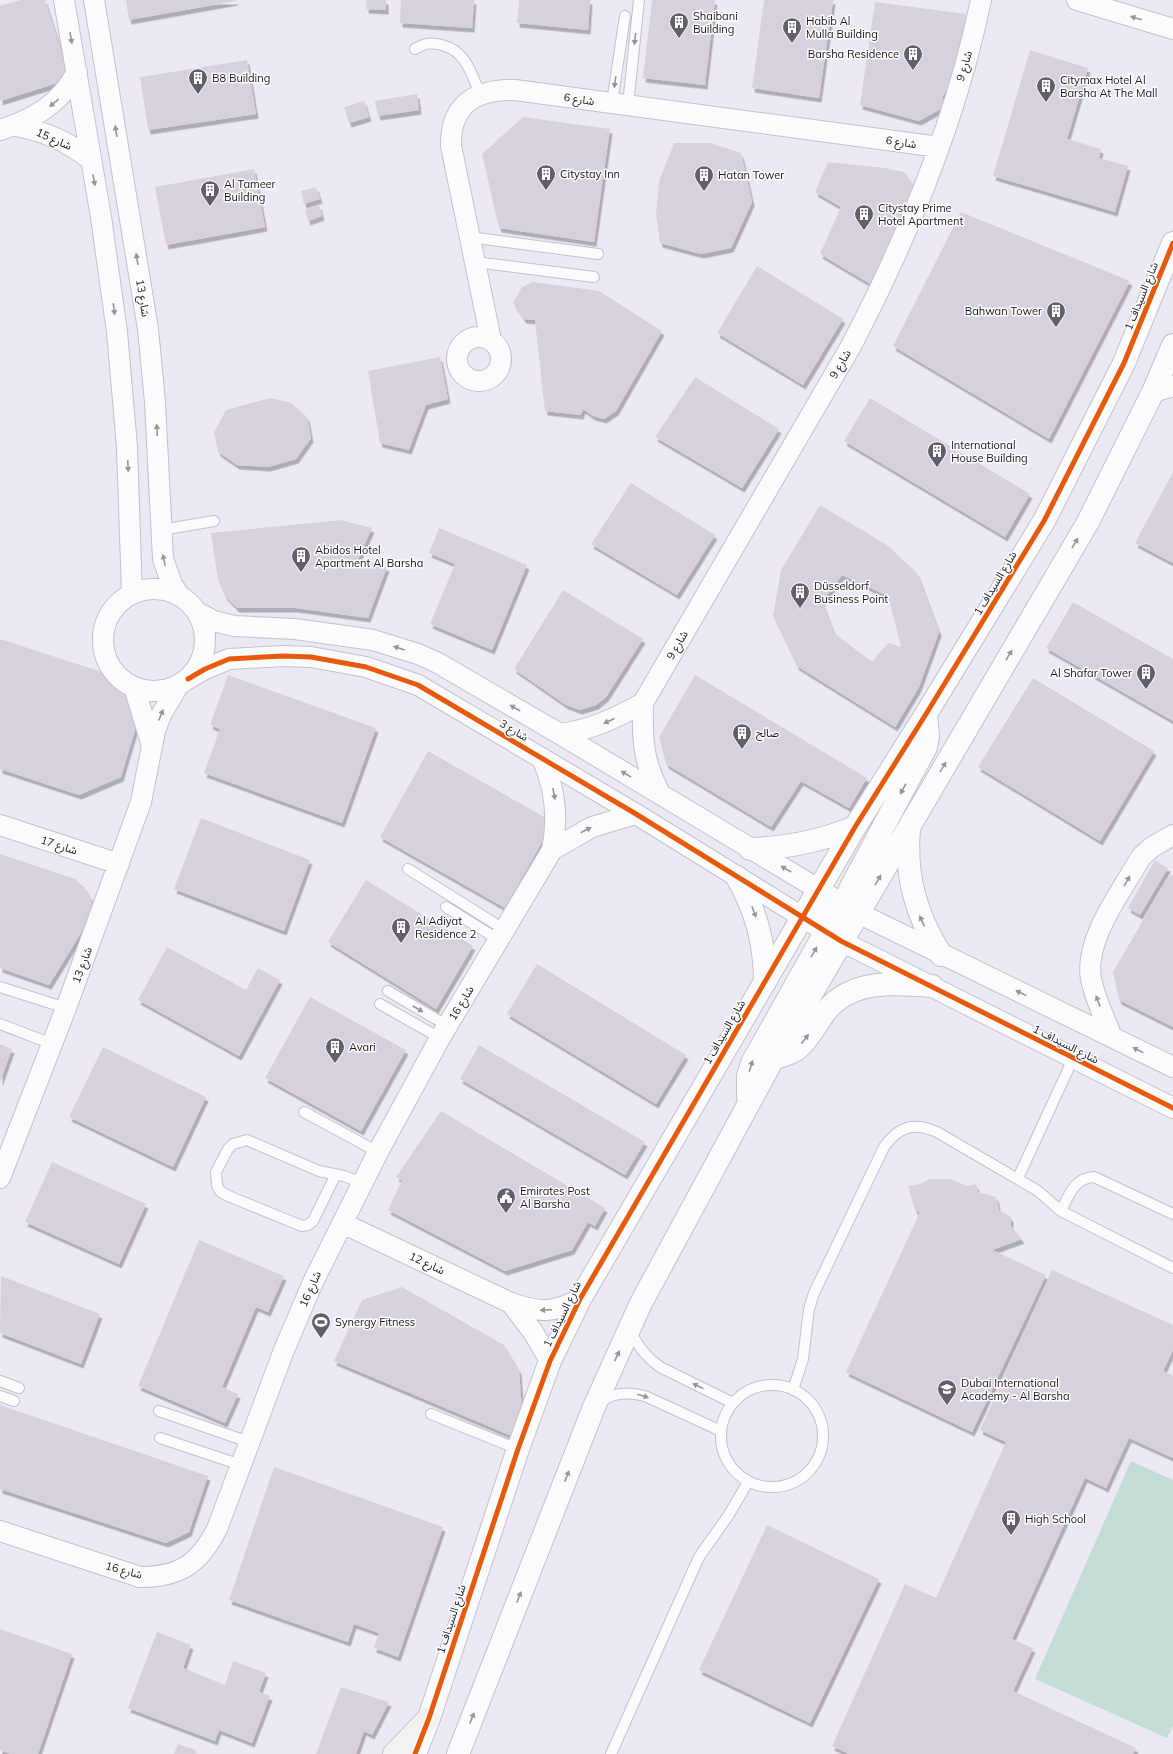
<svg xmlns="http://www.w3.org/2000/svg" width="1173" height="1754" viewBox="0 0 1173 1754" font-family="Mulish,'Noto Sans Arabic',sans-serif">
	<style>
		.green { fill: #c3ddd6 }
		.building { fill: #d8d1dd; fill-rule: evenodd; filter: url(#shadow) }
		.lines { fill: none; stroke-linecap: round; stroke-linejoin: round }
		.service-casing { stroke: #c3c0ca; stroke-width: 12 }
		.minor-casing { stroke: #c3c0ca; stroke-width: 22 }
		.tertiary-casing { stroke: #c3c0ca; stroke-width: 24 }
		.secondary-casing { stroke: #c3c0ca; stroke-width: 24 }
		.service { stroke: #fcfcfe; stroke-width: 10 }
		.minor { stroke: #fcfcfe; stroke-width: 20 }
		.tertiary { stroke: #fcfcfe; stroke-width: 22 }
		.secondary { stroke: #f4f2f0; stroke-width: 22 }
		.cycleway-casing { stroke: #fff; stroke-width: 8 }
		.cycleway { stroke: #e8590c; stroke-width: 5 }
		.oneway { fill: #959498 }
		.labels { text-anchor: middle; stroke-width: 3; stroke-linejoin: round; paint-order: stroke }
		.poi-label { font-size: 11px; fill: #17151c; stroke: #fff; text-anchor: start }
		.street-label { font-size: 11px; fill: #17151c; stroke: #fff }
	</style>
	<defs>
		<filter id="shadow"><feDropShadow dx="2.5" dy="4.5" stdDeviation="0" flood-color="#0004"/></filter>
	</defs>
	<rect width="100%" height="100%" fill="#ece9f5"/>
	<path class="green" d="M 1131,1461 L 1173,1480 L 1173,1725 L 1167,1738 L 1035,1679 Z"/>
	<path class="building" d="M 20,0 L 45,0 L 70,79 L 0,101 L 0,6 Z
		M 126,0 L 236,0 L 236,1 L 129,20 Z
		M 367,0 L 386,0 L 386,10 L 366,9 Z
		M 401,0 L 474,0 L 472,28 L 400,23 Z
		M 519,0 L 590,0 L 588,30 L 517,23 Z
		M 652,0 L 715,0 L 705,85 L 643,78 Z
		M 764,0 L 833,0 L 819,98 L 752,88 Z
		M 875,2 L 966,14 L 964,27 L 971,27 L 950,85 L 942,97 L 947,105 L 919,121 L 860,105 Z
		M 1030,50 L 1088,68 L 1067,139 L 1101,149 L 1099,158 L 1128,166 L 1115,212 L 993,176 Z
		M 247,60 L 256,114 L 148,130 L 140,77 Z
		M 417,94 L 419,110 L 378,116 L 375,101 Z
		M 364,101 L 369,117 L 349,123 L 344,107 Z
		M 523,117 L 610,129 L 594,242 L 499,228 L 482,154 Z
		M 674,143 L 710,143 L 741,153 L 752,202 L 731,248 L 701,254 L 660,243 L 656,214 L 659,181 Z
		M 828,162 L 885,168 L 904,172 L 913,184 L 913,201 L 872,285 L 820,254 L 841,207 L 815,192 Z
		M 254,169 L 265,227 L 166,245 L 155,187 Z
		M 316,187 L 320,199 L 304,204 L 301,191 Z
		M 319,205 L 322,216 L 308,221 L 305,210 Z
		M 961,212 L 1130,281 L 1049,439 L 893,346 Z
		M 757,266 L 843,319 L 803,385 L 717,333 Z
		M 533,282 L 599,291 L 662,331 L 616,411 L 604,419 L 593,416 L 583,409 L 581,415 L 545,411 L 535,320 L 524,319 L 513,303 L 522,287 Z
		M 440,357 L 448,399 L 426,405 L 409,450 L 380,443 L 368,371 Z
		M 695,377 L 779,429 L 742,488 L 655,437 Z
		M 270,398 L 291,403 L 307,417 L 311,438 L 296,459 L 268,467 L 237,465 L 218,452 L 214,432 L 226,410 Z
		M 870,398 L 1030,494 L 1005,537 L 844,441 Z
		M 1173,472 L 1173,563 L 1135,543 Z
		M 631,483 L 715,535 L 677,595 L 591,544 Z
		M 820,505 L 887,545 L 917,573 L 939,632 L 919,687 L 895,727 L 797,666 L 773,616 L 781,570 ZM 842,575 L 888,596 L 901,647 L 888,643 L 872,662 L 834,633 L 822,602 Z
		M 341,520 L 372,528 L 358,559 L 387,567 L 368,618 L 296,608 L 237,608 L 225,596 L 218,580 L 211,533 Z
		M 439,528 L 527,565 L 492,650 L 430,624 L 455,564 L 429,553 Z
		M 563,590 L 643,639 L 606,697 L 596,705 L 580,710 L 566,705 L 514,669 Z
		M 1073,602 L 1173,659 L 1173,721 L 1046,648 Z
		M 0,639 L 108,674 L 140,713 L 121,777 L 79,795 L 0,769 Z
		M 228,675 L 376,728 L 342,823 L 204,773 L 220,729 L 210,725 Z
		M 695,675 L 867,778 L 849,808 L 801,781 L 771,827 L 666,764 L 659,737 Z
		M 1033,678 L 1154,751 L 1100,841 L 978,767 Z
		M 428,751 L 553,822 L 505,908 L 380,837 Z
		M 201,818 L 310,860 L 284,931 L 174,889 Z
		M 0,854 L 75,879 L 85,888 L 91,898 L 92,915 L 49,985 L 0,968 Z
		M 1155,860 L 1168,868 L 1140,915 L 1128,908 Z
		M 1173,875 L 1173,1027 L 1119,1000 L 1113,972 L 1168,877 Z
		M 366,880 L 473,946 L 436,1009 L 328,942 Z
		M 167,947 L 246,990 L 258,968 L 280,980 L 239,1056 L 138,1000 Z
		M 537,964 L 686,1055 L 656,1104 L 507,1014 Z
		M 310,997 L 406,1050 L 361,1131 L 265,1078 Z
		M 0,1044 L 12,1049 L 0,1082 Z
		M 479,1045 L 645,1142 L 625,1175 L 460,1079 Z
		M 103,1047 L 206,1097 L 173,1167 L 69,1117 Z
		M 441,1111 L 605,1208 L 595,1226 L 588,1222 L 572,1250 L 505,1271 L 388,1210 L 402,1180 L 396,1177 Z
		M 52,1162 L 146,1204 L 119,1264 L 25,1222 Z
		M 930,1179 L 951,1179 L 967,1186 L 976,1184 L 978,1192 L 996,1197 L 999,1210 L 1011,1217 L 1011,1226 L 1022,1239 L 992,1250 L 1046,1275 L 972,1432 L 846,1372 L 920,1212 L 915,1210 L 908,1186 L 920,1184 Z
		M 199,1240 L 284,1276 L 268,1312 L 256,1307 L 222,1387 L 238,1394 L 225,1423 L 138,1386 Z
		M 1052,1270 L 1173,1325 L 1173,1350 L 1163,1371 L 1173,1376 L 1173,1458 L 1129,1438 L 1106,1488 L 1085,1478 L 1012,1639 L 1033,1648 L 1013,1691 L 1136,1748 L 1133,1754 L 849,1754 L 832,1746 L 905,1584 L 936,1598 L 1006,1442 L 980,1430 Z
		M 1,1276 L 100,1314 L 81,1364 L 0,1333 Z
		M 402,1287 L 504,1345 L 519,1370 L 522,1411 L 512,1436 L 334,1361 L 362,1300 Z
		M 0,1405 L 208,1476 L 189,1532 L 166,1543 L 0,1489 Z
		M 274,1467 L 443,1527 L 398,1657 L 374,1648 L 379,1633 L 354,1624 L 348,1642 L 229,1600 Z
		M 767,1525 L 879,1579 L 810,1723 L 699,1670 Z
		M 0,1629 L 72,1654 L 38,1754 L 11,1754 L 0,1750 Z
		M 157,1632 L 191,1645 L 183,1668 L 225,1685 L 233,1661 L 266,1673 L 259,1692 L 270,1696 L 252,1743 L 219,1730 L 215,1741 L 128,1708 Z
		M 341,1687 L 389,1702 L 372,1735 L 364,1731 L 356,1754 L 316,1754 Z
		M 178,1744 L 196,1750 L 195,1754 L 174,1754 Z"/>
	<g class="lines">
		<defs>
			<path id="service" d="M 415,49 C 425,43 431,42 442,45 C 466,51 471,73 480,94
				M 612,103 L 625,16
				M 628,105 L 639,0
				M 469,237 L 598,254
				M 475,262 L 594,277
				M 161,530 L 214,521
				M 408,869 L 505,930
				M 446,907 L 499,940
				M 0,987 L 66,1008
				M 388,991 L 448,1026
				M 380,1004 L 440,1038
				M 0,1024 L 52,1044
				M 304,1112 L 378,1152
				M 336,1174 L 313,1221 L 308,1225 L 302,1226 L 226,1195 L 220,1191 L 217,1185 L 216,1172 L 228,1149 L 233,1144 L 247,1140 L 319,1171 L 344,1176 L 362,1183
				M 1018,1178 L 1073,1059
				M 1061,1211 C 1069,1195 1074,1178 1094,1177 L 1173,1214
				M 630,1330 C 637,1346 646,1357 660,1367 L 733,1403
				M 0,1381 L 19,1388
				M721 1436a51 51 0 1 1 102 0a51 51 0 1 1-102 0Z
				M 793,1390 L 803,1359 L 809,1309 L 814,1293 L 884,1147 C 899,1126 914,1122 937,1132 L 1038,1191 L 1061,1211 L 1173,1268
				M 0,1396 L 14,1401
				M 599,1403 C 613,1392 628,1392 645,1396 L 721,1431
				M 159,1411 L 249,1442
				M 431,1414 L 518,1449
				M 160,1438 L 241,1465
				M 611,1754 L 699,1557 L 728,1516 L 748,1482"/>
			<path id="minor" d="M 64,0 L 101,217 L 117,332 L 127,447 L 132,594
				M 94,0 L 148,329 L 155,402 L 163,559 L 172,584 L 179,595
				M 1077,0 L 1173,29
				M 15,126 C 44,131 67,141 91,160
				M 0,130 C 34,119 60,104 77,72
				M457 359a22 22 0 1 1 44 0a22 22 0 1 1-44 0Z
				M 491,340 L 451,146 C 450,104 476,89 515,90 L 939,147
				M 1153,392 L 1173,386
				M103 640a51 51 0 1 1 102 0a51 51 0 1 1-102 0Z
				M 197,612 L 214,621 L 234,626 L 295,629 L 373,640 L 418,654 L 438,663 L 560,734 L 858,913 L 1173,1067
				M 188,679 L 205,669 L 229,659 L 283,656 L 311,657 L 366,667 L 418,685 L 636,814 L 841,941 L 1173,1108
				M 134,687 L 152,746
				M 560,734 C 591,730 616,718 643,703
				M 661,795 C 643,763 642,739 643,703 L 851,346 C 908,237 956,121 981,0
				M 0,825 L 119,864
				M 552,850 L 592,827 L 636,814
				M 1112,1037 C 1105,1019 1095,999 1091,979 C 1084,939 1122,891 1141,857 L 1152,847 L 1173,835
				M 0,1178 L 66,1008 L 141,802 L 155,731 L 161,715 L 178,686
				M 342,1223 L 511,1303 C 539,1313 554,1313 580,1299
				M 511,1303 L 533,1332 L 550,1361
				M 0,1531 L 140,1577 C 180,1577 199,1564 217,1529 L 284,1350 L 313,1282 L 378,1152 L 440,1038 L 552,850 C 559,817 555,788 542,758"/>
			<path id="tertiary" d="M 909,829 C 905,876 916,915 941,955
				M 750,849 C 787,848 821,841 855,827
				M 737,877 C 756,911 765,943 765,982
				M 841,936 L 842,914 L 850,889 L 926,747 L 928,736 L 926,714
				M 773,1059 C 780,1056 789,1054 796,1050 C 808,1041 817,1023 826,1011 C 852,979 896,983 932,986
				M 748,1097 L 748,1076 L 752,1063 L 826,931 C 830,915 828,903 820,889
				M 415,1754 L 429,1718 L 518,1449 L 550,1361 L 580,1299 L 855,827 L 926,714 L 1044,521 L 1124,363 L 1173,243
				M 458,1754 L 594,1407 L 641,1303 L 773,1059 L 1088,522 L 1153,392 L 1173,345"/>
			<path id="secondary" d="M 394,1754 L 429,1718"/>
		</defs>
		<use href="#service" class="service-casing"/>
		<use href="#minor" class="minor-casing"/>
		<use href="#tertiary" class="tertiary-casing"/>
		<use href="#secondary" class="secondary-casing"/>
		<use href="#service" class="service"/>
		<use href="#minor" class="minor"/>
		<use href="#tertiary" class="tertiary"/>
		<use href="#secondary" class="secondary"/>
		<defs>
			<path id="cycleway" d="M 188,679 L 205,669 L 229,659 L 283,656 L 311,657 L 366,667 L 418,685 L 636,814 L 841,941 L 1173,1108
				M 415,1754 L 429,1718 L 518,1449 L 550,1361 L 580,1299 L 855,827 L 926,714 L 1044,521 L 1124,363 L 1173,243"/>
		</defs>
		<use href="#cycleway" class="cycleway-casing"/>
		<use href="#cycleway" class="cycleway"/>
	</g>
	<defs><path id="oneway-solid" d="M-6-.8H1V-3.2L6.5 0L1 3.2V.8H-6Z"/></defs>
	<g class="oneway">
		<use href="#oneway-solid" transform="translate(1136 18) rotate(-163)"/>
		<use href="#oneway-solid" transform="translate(71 38) rotate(80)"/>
		<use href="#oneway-solid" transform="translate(635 39) rotate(96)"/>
		<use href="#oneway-solid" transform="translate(615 82) rotate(98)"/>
		<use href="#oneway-solid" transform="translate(54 103) rotate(140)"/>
		<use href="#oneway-solid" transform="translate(116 131) rotate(-99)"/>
		<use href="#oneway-solid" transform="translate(94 180) rotate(80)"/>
		<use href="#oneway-solid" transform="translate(137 259) rotate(-99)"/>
		<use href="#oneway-solid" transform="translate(114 309) rotate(82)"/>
		<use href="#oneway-solid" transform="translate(157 430) rotate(-93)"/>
		<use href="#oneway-solid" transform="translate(128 466) rotate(87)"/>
		<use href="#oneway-solid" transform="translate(1075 543) rotate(-59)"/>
		<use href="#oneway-solid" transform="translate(164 560) rotate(-102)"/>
		<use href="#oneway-solid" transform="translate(399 648) rotate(-161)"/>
		<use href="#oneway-solid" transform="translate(1009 655) rotate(-59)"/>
		<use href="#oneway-solid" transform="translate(515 708) rotate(-150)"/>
		<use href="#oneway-solid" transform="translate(161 715) rotate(-67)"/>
		<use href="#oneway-solid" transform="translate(609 721) rotate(156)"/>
		<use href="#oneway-solid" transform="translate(943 767) rotate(-59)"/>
		<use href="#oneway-solid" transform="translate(626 774) rotate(-149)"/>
		<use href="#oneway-solid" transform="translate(903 789) rotate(119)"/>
		<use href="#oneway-solid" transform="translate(554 794) rotate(79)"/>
		<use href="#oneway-solid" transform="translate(586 830) rotate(-27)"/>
		<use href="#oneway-solid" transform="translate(786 869) rotate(-150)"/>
		<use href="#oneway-solid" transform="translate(878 880) rotate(-60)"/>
		<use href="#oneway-solid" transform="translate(1127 881) rotate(-60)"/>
		<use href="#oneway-solid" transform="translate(754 912) rotate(70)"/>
		<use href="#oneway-solid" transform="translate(922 921) rotate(-115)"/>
		<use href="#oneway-solid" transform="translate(814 952) rotate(-60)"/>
		<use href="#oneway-solid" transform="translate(1021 993) rotate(-154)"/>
		<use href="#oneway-solid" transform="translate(1098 1001) rotate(-110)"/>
		<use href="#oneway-solid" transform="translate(418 1009) rotate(30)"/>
		<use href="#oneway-solid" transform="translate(805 1039) rotate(-53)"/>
		<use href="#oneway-solid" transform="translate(1138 1050) rotate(-154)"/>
		<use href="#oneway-solid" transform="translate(751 1066) rotate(-73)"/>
		<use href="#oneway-solid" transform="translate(546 1310) rotate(177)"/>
		<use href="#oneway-solid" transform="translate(617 1356) rotate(-65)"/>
		<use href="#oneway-solid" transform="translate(698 1386) rotate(-154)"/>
		<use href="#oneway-solid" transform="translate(643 1396) rotate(17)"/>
		<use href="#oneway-solid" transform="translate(567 1476) rotate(-69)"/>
		<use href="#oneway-solid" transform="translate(519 1597) rotate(-69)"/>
		<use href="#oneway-solid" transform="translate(472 1718) rotate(-69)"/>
	</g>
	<defs>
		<symbol id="building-pin" viewBox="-11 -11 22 30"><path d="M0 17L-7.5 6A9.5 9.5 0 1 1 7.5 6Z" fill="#625f68" stroke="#fff"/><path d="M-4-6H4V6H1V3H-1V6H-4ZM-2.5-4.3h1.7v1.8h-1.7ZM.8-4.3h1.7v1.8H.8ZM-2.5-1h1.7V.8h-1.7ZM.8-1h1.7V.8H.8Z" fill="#fff"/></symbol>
		<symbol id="civic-pin" viewBox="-11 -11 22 30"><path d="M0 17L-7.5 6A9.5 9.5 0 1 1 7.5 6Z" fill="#625f68" stroke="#fff"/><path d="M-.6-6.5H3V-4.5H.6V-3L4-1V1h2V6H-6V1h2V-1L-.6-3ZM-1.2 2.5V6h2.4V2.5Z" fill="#fff"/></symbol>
		<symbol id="stadium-pin" viewBox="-11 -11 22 30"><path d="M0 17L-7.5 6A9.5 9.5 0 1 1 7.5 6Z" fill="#625f68" stroke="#fff"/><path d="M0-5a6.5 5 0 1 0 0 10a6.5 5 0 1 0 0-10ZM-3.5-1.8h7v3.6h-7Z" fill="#fff"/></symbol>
		<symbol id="school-pin" viewBox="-11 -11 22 30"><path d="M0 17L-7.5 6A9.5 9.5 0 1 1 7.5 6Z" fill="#625f68" stroke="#fff"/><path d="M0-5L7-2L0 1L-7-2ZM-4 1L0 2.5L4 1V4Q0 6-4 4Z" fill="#fff"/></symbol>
	</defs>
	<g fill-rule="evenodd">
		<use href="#building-pin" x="668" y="11" width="22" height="30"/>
		<use href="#building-pin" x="781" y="16" width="22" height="30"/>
		<use href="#building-pin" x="902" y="43" width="22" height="30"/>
		<use href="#building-pin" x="187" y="67" width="22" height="30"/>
		<use href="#building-pin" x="1035" y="75" width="22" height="30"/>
		<use href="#building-pin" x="535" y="163" width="22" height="30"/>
		<use href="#building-pin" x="693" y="164" width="22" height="30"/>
		<use href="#building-pin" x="199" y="179" width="22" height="30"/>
		<use href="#building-pin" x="853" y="203" width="22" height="30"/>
		<use href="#building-pin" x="1045" y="300" width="22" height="30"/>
		<use href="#building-pin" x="926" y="440" width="22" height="30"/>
		<use href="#building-pin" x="290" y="545" width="22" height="30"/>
		<use href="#building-pin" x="789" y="581" width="22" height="30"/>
		<use href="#building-pin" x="1135" y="662" width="22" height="30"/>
		<use href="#building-pin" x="731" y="722" width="22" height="30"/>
		<use href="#building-pin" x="390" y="916" width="22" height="30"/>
		<use href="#building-pin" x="324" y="1036" width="22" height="30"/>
		<use href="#civic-pin" x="495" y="1186" width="22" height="30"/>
		<use href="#stadium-pin" x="310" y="1311" width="22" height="30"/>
		<use href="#school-pin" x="936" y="1378" width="22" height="30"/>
		<use href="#building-pin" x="1000" y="1508" width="22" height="30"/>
	</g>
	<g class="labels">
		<g class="poi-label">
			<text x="693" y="20">Shaibani<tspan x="693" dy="13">Building</tspan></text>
			<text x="806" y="25">Habib Al<tspan x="806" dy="13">Mulla Building</tspan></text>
			<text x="899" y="58" text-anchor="end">Barsha Residence</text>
			<text x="212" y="82">B8 Building</text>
			<text x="1060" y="84">Citymax Hotel Al<tspan x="1060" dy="13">Barsha At The Mall</tspan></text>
			<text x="560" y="178">Citystay Inn</text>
			<text x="718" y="179">Hatan Tower</text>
			<text x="224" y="188">Al Tameer<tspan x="224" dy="13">Building</tspan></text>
			<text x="878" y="212">Citystay Prime<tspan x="878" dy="13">Hotel Apartment</tspan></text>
			<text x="1042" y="315" text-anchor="end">Bahwan Tower</text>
			<text x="951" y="449">International<tspan x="951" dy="13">House Building</tspan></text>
			<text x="315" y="554">Abidos Hotel<tspan x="315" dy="13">Apartment Al Barsha</tspan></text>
			<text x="814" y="590">Düsseldorf<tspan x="814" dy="13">Business Point</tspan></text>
			<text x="1132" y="677" text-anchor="end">Al Shafar Tower</text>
			<text x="756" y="737">صالح</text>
			<text x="415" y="925">Al Adiyat<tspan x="415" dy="13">Residence 2</tspan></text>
			<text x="349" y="1051">Avari</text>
			<text x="520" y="1195">Emirates Post<tspan x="520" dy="13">Al Barsha</tspan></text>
			<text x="335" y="1326">Synergy Fitness</text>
			<text x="961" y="1387">Dubai International<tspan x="961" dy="13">Academy - Al Barsha</tspan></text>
			<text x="1025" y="1523">High School</text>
		</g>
		<g class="street-label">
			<text transform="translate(964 66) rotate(-74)" y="4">شارع 9</text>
			<text transform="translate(579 99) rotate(8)" y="4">شارع 6</text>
			<text transform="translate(54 139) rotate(24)" y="4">شارع 15</text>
			<text transform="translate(901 142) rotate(8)" y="4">شارع 6</text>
			<text transform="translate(1141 296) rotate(-68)" y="4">شارع السيداف 1</text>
			<text transform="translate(143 298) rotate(81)" y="4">شارع 13</text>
			<text transform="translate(840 364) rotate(-60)" y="4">شارع 9</text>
			<text transform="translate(995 583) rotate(-59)" y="4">شارع السيداف 1</text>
			<text transform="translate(677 645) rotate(-60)" y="4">شارع 9</text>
			<text transform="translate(514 730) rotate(31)" y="4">شارع 3</text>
			<text transform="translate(59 845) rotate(18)" y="4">شارع 17</text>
			<text transform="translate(82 965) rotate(-70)" y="4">شارع 13</text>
			<text transform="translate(461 1003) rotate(-59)" y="4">شارع 16</text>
			<text transform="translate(724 1032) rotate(-60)" y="4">شارع السيداف 1</text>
			<text transform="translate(1066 1044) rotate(27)" y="4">شارع السيداف 1</text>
			<text transform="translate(427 1263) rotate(25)" y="4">شارع 12</text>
			<text transform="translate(310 1289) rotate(-66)" y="4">شارع 16</text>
			<text transform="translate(562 1314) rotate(-64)" y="4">شارع السيداف 1</text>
			<text transform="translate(124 1570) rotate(15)" y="4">شارع 16</text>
			<text transform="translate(451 1619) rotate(-72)" y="4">شارع السيداف 1</text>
		</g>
	</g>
</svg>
